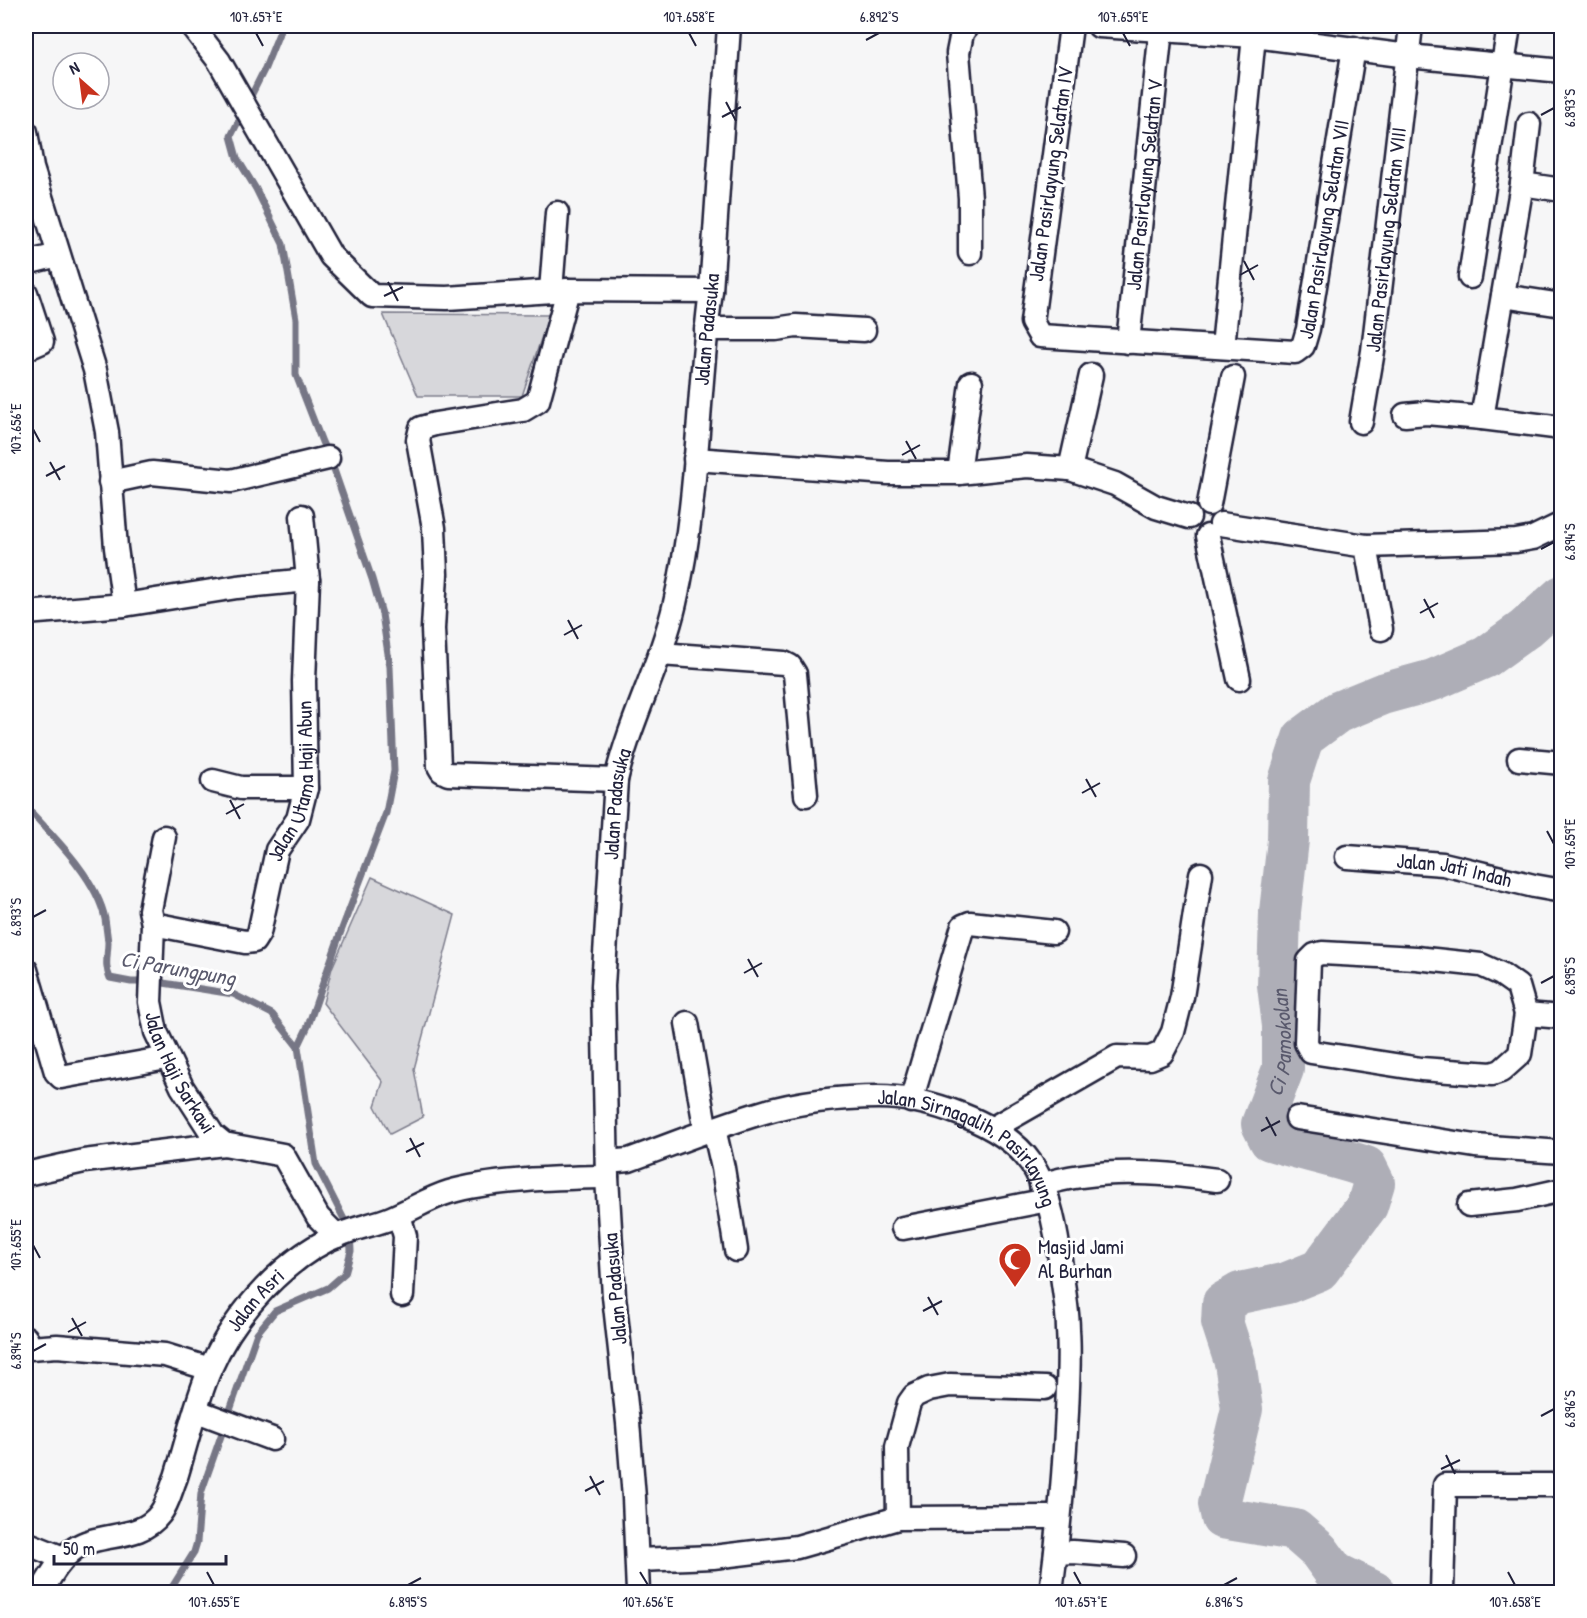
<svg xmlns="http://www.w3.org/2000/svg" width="1587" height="1618" viewBox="0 0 1587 1618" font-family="'Patrick Hand',sans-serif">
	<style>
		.green { fill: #d7d7db; stroke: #7c7c8b; stroke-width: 1.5 }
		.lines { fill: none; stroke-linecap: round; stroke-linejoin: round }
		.stream { stroke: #767685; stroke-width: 7 }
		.river { stroke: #aeaeb7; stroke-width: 42 }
		.minor-casing { stroke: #22223b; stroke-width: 27 }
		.minor { stroke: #fff; stroke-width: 22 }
		.ticks { fill: none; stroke: #22223b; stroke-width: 2 }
		.labels { text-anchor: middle; stroke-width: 6; stroke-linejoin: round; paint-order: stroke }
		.street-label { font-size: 21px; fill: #22223b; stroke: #fff }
		.poi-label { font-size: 21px; fill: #22223b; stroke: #fff; text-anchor: start }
		.water-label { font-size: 22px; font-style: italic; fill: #5a5a6d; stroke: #fff }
		.neatline { fill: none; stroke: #22223b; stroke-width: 2 }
		.ticks-label { font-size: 15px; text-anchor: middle; fill: #22223b }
	</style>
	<rect width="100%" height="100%" fill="#f6f6f7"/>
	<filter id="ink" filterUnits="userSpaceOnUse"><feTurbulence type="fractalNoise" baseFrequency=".0167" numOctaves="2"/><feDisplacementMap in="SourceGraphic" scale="12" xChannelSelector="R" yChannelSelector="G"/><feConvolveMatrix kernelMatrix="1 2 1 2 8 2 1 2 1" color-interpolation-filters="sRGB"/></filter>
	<g filter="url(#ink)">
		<path class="green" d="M 383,314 L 549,315 L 522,396 L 418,396 Z
			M 372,877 L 455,915 L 414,1069 L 423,1117 L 390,1134 L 375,1106 L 383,1082 L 323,1003 L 332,968 Z"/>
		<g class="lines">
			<path class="stream" d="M 248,102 L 265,68 L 282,26
				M 243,112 L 231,136 L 237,158 L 256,189 L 283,244 L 296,319 L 296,375 L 322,442 L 333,467 L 372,579 L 382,614 L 390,667 L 394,771 L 386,813 L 340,934 L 308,1026 L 298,1047
				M 26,807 C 53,836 97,878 105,919 C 106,926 107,934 108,942 C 108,955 104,965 110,978 L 131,982 L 157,982 L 233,994 L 272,1014 L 298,1047 L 316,1164 L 350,1231 L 351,1251 L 345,1273 L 328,1288 L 275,1311 L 257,1333 L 201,1493 L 197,1542 L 194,1552 L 169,1592"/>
			<path class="river" id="s1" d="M 1374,1592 L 1335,1573 L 1319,1551 L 1295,1530 L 1222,1518 L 1219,1504 L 1242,1409 L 1235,1362 L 1222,1322 L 1223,1303 L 1240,1293 L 1287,1283 L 1319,1270 L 1367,1206 L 1374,1183 L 1366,1167 C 1335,1156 1302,1150 1270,1140 L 1262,1124 L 1283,1069 L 1283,1026 L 1278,985 L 1280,912 L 1288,840 L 1289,781 L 1303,738 L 1338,712 L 1382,694 L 1433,680 L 1486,657 L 1525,629 L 1562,596"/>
			<defs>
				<g id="minor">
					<path d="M 192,26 L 219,61 L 331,256 L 372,296 L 447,298 L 568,290 L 711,291"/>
					<path d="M 967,26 L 962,33 L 958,53 L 970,198 L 970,253"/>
					<path id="s2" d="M 1071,26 L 1032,322 L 1040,336 L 1295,352 L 1303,346 L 1308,329 L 1354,48"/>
					<path d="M 1099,26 L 1254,36 L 1408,56 L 1562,71"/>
					<path d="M 1529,124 L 1522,184 L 1482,418 L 1562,428"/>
					<path d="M 26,132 L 32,168 L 95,370 L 107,432 L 116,548 L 124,605"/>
					<path d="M 1522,184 L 1562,190"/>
					<path d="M 26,263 L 58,255"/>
					<path d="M 1470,277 L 1509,26"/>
					<path d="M 568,290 L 538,401 L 523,410 L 435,424 L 421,428 L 418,440 L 434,528 L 436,574 L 433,629 L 439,766 L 442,771 L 448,774 L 616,780"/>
					<path d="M 551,291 L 557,213"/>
					<path d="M 26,293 L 42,342 L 26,349"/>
					<path d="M 1503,296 L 1562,305"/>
					<path d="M 706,329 L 776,329 L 796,326 L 864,330"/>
					<path id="s3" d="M 1128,342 L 1161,29"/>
					<path d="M 1223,347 L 1254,36"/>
					<path d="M 1405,415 L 1426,413 L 1482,418"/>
					<path id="s4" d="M 1361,422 L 1373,351 L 1411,26"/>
					<path d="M 695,459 L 888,473 L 959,473 L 1027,466 L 1070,469 L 1115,484 L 1156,507 L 1189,517"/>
					<path d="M 1070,469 L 1091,375"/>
					<path d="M 959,473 L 971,383"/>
					<path d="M 110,482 L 152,473 L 231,481 L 328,458"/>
					<path d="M 1209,504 L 1233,377"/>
					<path d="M 1221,524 L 1366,546 L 1516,541 L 1533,538 L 1562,524"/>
					<path d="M 1208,536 L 1239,679"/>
					<path d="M 1366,546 L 1381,629"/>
					<path d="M 26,613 L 124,605 L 237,587 L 308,580"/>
					<path d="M 660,654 L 784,663 L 790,666 L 795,674 L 806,795"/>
					<path d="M 1519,759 L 1562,763"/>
					<path d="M 213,781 L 241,788 L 306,788"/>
					<path id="s5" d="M 164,837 L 150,910 L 153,924 L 150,1002 L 156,1032 L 182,1087 L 213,1135 L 224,1144 L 283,1155 L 318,1217 L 337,1236"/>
					<path id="s6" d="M 1347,857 L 1443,864 L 1534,886 L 1562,891"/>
					<path id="s7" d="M 153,924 L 245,942 L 254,941 L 259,933 L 277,850 L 298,819 L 306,788 L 304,681 L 308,580 L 302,516"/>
					<path d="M 1322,953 L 1416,958 L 1481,965 L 1501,974 L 1518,986 L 1526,1014 L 1520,1054 L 1501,1071 L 1492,1074 L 1421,1069 L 1311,1052 L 1306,1043 L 1309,961 L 1315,955 Z"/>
					<path d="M 26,970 L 56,1072 L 61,1077 L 167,1058"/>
					<path d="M 1526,1014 L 1562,1017"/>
					<path d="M 687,1023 L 706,1132"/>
					<path d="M 911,1101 L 963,926 L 970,923 L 1054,932"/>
					<path d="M 1297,1118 L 1475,1146 L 1562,1152"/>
					<path d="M 993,1128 L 1117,1057 L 1150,1058 L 1162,1053 L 1173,1032 L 1182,997 L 1201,874"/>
					<path d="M 714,1129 L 723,1168 L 736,1250"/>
					<path id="s8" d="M 607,1162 L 629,1160 C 673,1144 717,1126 761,1113 C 796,1102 842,1097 878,1097 C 926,1097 1003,1122 1031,1163 C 1050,1191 1057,1235 1061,1267 C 1063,1288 1068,1309 1068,1330 C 1070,1357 1068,1385 1067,1412 C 1064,1473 1059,1532 1051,1592"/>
					<path d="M 26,1174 L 84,1161 L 224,1144"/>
					<path d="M 1041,1185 C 1097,1167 1160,1172 1217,1180"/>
					<path d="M 1469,1205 L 1517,1200 L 1562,1190"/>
					<path d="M 399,1215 L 405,1236 L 402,1295"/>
					<path d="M 903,1228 L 1048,1200"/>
					<path d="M 26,1338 L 30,1348 L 57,1346 L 165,1355 L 210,1369"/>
					<path d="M 197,1411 L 272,1439"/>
					<path d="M 898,1518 L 897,1447 L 909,1403 L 914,1396 L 929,1389 L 950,1385 L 1045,1388"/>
					<path d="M 26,1543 L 63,1558"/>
					<path d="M 1056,1553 L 1073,1552 L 1124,1556"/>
					<path d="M 638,1560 L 713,1557 L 797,1547 L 898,1518 L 1048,1517"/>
					<path id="s9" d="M 41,1592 C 50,1577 59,1560 74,1549 C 100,1531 139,1542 160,1514 C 168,1504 171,1489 176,1477 C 187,1442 196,1401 210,1369 C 234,1314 287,1254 344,1233 C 359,1227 376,1224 391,1218 C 411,1210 429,1198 449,1192 C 494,1179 559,1178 607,1177"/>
					<path id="s10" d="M 638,1592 L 634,1498 L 628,1423 L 614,1296 L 607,1177 L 603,986 L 616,780 C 630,719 661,664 675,603 C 699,501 697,395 711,291 L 729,26"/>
					<path d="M 1442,1592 L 1445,1485 L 1562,1485"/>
				</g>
			</defs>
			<use href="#minor" class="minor-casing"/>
			<use href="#minor" class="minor"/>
		</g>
	</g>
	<path class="ticks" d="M 256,33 L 263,46M 689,33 L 696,46M 1123,33 L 1130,46M 866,40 L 879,33M 726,102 L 736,121M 1541,115 L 1554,108M 722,117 L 741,107M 1244,261 L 1254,280M 1240,275 L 1258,265M 388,282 L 398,301M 384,296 L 403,287M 33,429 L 40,442M 906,441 L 916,459M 902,455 L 920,445M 50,462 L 60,480M 46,476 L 65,466M 1541,549 L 1554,542M 1424,599 L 1434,618M 1420,613 L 1438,603M 568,620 L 578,639M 564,635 L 582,625M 1086,779 L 1096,797M 1082,793 L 1100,783M 230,800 L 240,819M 226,814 L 244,804M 1547,831 L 1554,844M 33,917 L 46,910M 748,959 L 758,977M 744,973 L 762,963M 1541,983 L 1554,976M 1266,1117 L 1276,1136M 1261,1131 L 1280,1121M 410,1138 L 420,1157M 406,1152 L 424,1143M 33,1245 L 40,1258M 928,1297 L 938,1315M 923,1311 L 942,1301M 72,1318 L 82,1336M 68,1332 L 86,1322M 33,1351 L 46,1344M 1541,1416 L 1554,1409M 1446,1455 L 1455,1474M 1441,1469 L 1460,1460M 590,1476 L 600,1495M 585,1491 L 604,1481M 207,1572 L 214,1585M 640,1572 L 648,1585M 1074,1572 L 1081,1585M 1508,1572 L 1515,1585M 408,1585 L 421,1578M 1224,1585 L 1237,1578"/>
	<defs>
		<symbol id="mosque-pin" viewBox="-11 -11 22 30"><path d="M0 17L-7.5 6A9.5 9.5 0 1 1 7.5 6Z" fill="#c8321e" stroke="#fff"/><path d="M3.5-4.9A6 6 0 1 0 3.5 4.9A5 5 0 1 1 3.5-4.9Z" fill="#fff"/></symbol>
	</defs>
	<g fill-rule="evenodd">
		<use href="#mosque-pin" x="996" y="1240" width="38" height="52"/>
	</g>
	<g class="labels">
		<g class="street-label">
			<text transform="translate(1051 174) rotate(-82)" y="7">Jalan Pasirlayung Selatan IV</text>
			<text dy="7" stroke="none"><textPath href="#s3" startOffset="158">Jalan Pasirlayung Selatan V</textPath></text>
			<text dy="7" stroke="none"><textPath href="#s2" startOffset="699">Jalan Pasirlayung Selatan VII</textPath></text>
			<text dy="7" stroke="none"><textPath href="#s4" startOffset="184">Jalan Pasirlayung Selatan VIII</textPath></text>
			<text dy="7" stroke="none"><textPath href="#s10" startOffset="1276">Jalan Padasuka</textPath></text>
			<text dy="7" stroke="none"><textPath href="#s7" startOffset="270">Jalan Utama Haji Abun</textPath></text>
			<text dy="7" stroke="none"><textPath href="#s10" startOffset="790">Jalan Padasuka</textPath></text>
			<text dy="7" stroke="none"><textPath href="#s6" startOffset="108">Jalan Jati Indah</textPath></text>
			<text dy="7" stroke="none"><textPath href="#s5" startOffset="244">Jalan Haji Sarkawi</textPath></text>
			<text dy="7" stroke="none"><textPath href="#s8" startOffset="390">Jalan Sirnagalih, Pasirlayung</textPath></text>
			<text transform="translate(615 1289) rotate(-95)" y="7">Jalan Padasuka</text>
			<text dy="7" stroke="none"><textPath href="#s9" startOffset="386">Jalan Asri</textPath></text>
		</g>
		<g class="poi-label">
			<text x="1038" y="1254">Masjid Jami<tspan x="1038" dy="24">Al Burhan</tspan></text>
		</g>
		<g class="water-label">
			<text transform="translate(178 968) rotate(10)" y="8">Ci Parungpung</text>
			<text dy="8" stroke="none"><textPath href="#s1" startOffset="824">Ci Pamokolan</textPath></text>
		</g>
	</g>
	<rect width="1587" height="1618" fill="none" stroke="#fff" stroke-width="66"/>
	<g transform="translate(81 81) rotate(332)"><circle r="28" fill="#ffffff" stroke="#a7a7b1" stroke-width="1.5"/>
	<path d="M0-4.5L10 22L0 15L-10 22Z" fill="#c8321e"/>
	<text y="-9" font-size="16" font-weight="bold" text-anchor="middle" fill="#22223b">N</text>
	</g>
	<path d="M54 1555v9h172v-9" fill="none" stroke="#22223b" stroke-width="3"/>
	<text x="63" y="1555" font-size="18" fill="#22223b" stroke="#ffffff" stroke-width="4.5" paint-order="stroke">50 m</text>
	<rect x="33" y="33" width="1521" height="1552" class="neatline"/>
	<g class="ticks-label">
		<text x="256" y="22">107.657°E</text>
		<text x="689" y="22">107.658°E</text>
		<text x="879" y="22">6.892°S</text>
		<text x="1123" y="22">107.659°E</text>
		<text transform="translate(1570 108) rotate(-90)" y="5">6.893°S</text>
		<text transform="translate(16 429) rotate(-90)" y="5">107.656°E</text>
		<text transform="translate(1570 542) rotate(-90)" y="5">6.894°S</text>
		<text transform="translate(1570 844) rotate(-90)" y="5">107.659°E</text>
		<text transform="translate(16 917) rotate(-90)" y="5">6.893°S</text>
		<text transform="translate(1570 976) rotate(-90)" y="5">6.895°S</text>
		<text transform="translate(16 1245) rotate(-90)" y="5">107.655°E</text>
		<text transform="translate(16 1351) rotate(-90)" y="5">6.894°S</text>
		<text transform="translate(1570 1409) rotate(-90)" y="5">6.896°S</text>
		<text x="214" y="1607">107.655°E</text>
		<text x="408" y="1607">6.895°S</text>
		<text x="648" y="1607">107.656°E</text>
		<text x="1081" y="1607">107.657°E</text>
		<text x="1224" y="1607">6.896°S</text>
		<text x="1515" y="1607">107.658°E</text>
	</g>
</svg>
